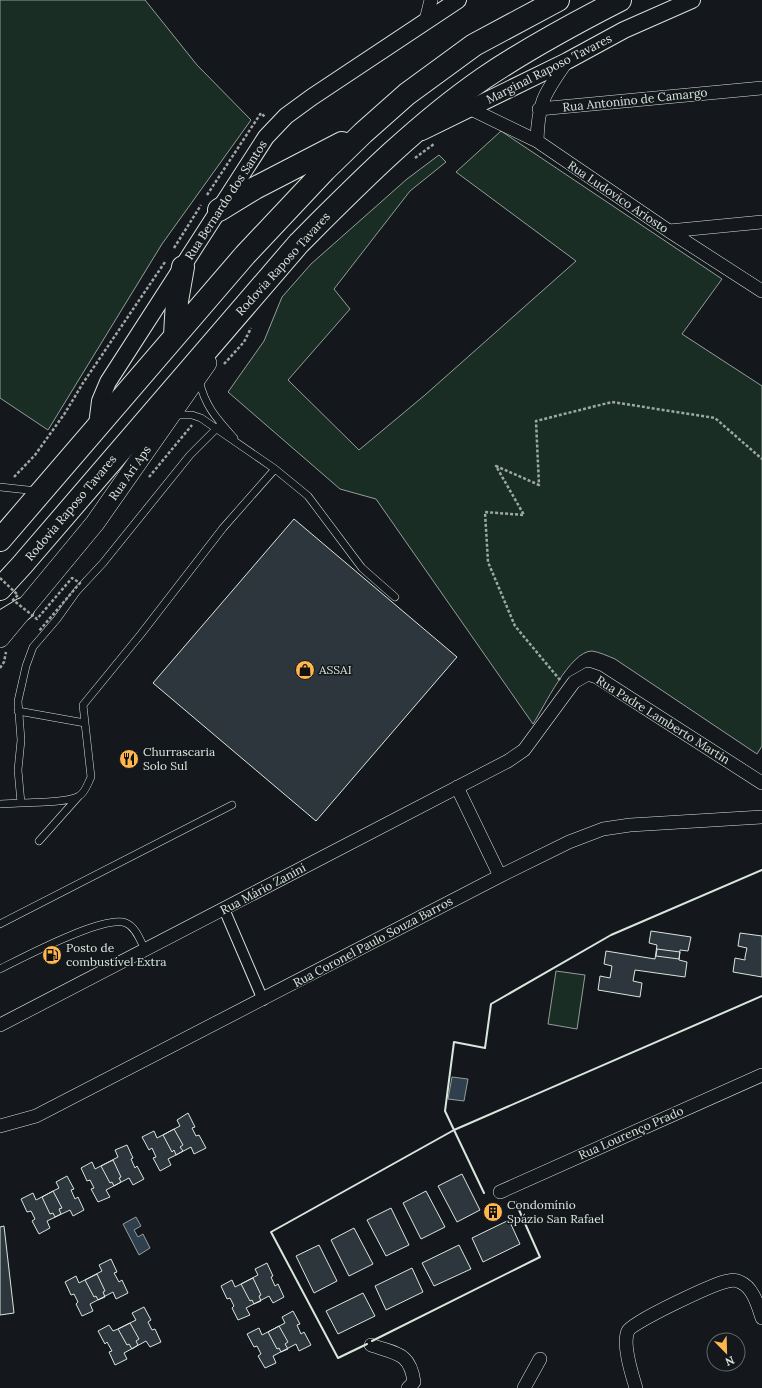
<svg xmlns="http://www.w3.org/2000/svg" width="762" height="1388" viewBox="0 0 762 1388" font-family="Lora,serif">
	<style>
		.green { fill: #1a2d24; stroke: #939e99 }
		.water { fill: #2f3f4d; stroke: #939e99 }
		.building { fill: #2c363c; stroke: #d8e6dc }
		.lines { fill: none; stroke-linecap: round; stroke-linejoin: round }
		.service-casing { stroke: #d8e6dc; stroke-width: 8 }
		.pedestrian-casing { stroke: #d8e6dc; stroke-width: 12 }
		.minor-casing { stroke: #d8e6dc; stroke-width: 14 }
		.tertiary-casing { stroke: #d8e6dc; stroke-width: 18 }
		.secondary-casing { stroke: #d8e6dc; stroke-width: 20 }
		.motorway-casing { stroke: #d8e6dc; stroke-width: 24 }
		.path { stroke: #9da8a2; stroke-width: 2.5; stroke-dasharray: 3 2; stroke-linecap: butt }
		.service { stroke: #14181c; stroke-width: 7 }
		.pedestrian { stroke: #14181c; stroke-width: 10 }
		.minor { stroke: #14181c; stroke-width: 13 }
		.tertiary { stroke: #14181c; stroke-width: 16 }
		.secondary { stroke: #14181c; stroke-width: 19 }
		.motorway { stroke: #14181c; stroke-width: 22 }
		.path-bridge { stroke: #9da8a2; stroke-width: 2.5; stroke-dasharray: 3 2; stroke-linecap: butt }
		.wall { stroke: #d8e6dc; stroke-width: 2 }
		.labels { text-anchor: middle; stroke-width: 3; stroke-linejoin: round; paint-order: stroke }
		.street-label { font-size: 12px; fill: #d8e6dc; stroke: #14181c }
		.poi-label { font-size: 12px; fill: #d8e6dc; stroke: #14181c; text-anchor: start }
	</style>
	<rect width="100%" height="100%" fill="#14181c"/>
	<path class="green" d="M 0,0 L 145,0 L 197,65 L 251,120 L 162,244 L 48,430 L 0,398 Z
		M 501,131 L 722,279 L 682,334 L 762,386 L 762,746 L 757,754 L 615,659 C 608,656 599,652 592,651 C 570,651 544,707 533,724 L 376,499 L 340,489 L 228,392 L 264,341 L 282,297 L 311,264 L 407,179 L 439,155 L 446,162 L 410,191 L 334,289 L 350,309 L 288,380 L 359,450 L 425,395 L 576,261 L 456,172 Z
		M 556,971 L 585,975 L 577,1029 L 548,1024 Z"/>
	<path class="water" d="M 452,1077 L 468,1079 L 464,1101 L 448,1099 Z
		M 136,1217 L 141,1226 L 134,1230 L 138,1237 L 143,1234 L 150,1248 L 139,1255 L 123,1224 Z"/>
	<path class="building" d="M 294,519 L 457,657 L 316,821 L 153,683 Z
		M 651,931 L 691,937 L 688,951 L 680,950 L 679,960 L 687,962 L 685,977 L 635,970 L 633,981 L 642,983 L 640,997 L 598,990 L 600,976 L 610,978 L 612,966 L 604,964 L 606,951 L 655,959 L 657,945 L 649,943 Z
		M 740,933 L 762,936 L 762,977 L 733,972 L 735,958 L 745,960 L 745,957 L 747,948 L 738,946 Z
		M 657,949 L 680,952 L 679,959 L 656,956 Z
		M 188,1113 L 195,1127 L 192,1128 L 196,1136 L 199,1135 L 206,1148 L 194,1154 L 191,1147 L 176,1155 L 168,1159 L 171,1165 L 160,1171 L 153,1158 L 156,1157 L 152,1148 L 149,1150 L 142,1137 L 154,1131 L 157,1138 L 180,1126 L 177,1120 Z
		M 174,1129 L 183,1145 L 180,1147 L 183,1151 L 176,1155 L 174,1150 L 172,1152 L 163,1135 Z
		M 127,1145 L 133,1158 L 131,1159 L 135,1168 L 137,1166 L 144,1179 L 133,1185 L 129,1178 L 106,1190 L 110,1197 L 98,1202 L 91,1189 L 94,1188 L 90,1180 L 87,1181 L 81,1168 L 92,1162 L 95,1169 L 118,1157 L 115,1150 Z
		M 113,1160 L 121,1177 L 119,1178 L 121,1182 L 114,1186 L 112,1182 L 110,1183 L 101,1166 Z
		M 462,1174 L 480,1210 L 457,1222 L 438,1186 Z
		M 67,1176 L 74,1189 L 71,1190 L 75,1199 L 78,1197 L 84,1210 L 73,1216 L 70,1210 L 47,1221 L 50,1228 L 39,1234 L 32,1221 L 35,1219 L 31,1211 L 27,1212 L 21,1199 L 33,1193 L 36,1200 L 59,1188 L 56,1182 Z
		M 53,1191 L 62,1208 L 59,1209 L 61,1214 L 55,1217 L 53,1213 L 50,1214 L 42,1197 Z
		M 426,1191 L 445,1227 L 421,1239 L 403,1203 Z
		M 495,1206 L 498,1213 L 491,1216 L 488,1209 Z
		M 391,1208 L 409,1245 L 386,1256 L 367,1220 Z
		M 509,1220 L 520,1244 L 483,1262 L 472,1238 Z
		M 4,1226 L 14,1313 L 0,1315 L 0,1227 Z
		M 354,1228 L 373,1264 L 349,1276 L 331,1240 Z
		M 319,1245 L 337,1281 L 314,1293 L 296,1256 Z
		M 459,1245 L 471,1269 L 434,1286 L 422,1263 Z
		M 111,1259 L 117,1272 L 114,1273 L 119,1282 L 122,1280 L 128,1293 L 116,1299 L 113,1292 L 90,1304 L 93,1311 L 82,1316 L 76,1304 L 78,1302 L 74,1294 L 71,1295 L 65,1282 L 76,1276 L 79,1283 L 102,1271 L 99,1265 Z
		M 267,1263 L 273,1276 L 271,1277 L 275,1286 L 278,1284 L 284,1297 L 273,1303 L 269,1296 L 246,1308 L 250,1315 L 238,1320 L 232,1308 L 234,1306 L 230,1298 L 227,1299 L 221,1286 L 232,1280 L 235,1287 L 241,1284 L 258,1275 L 255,1269 Z
		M 412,1268 L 423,1292 L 386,1310 L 375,1286 Z
		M 97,1274 L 105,1291 L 103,1292 L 105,1297 L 98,1300 L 96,1296 L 94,1297 L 85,1280 Z
		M 253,1278 L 261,1295 L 259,1296 L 261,1301 L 254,1304 L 252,1300 L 250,1301 L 241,1284 Z
		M 363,1293 L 375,1316 L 338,1334 L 326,1311 Z
		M 144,1307 L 151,1320 L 148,1322 L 152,1330 L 155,1329 L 161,1342 L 150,1347 L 146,1341 L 124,1353 L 127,1359 L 115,1365 L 109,1352 L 112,1351 L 107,1342 L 105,1344 L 98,1331 L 109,1325 L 113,1331 L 118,1329 L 136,1320 L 132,1313 Z
		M 293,1311 L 300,1324 L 297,1325 L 301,1334 L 304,1332 L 311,1345 L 299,1351 L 296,1344 L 273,1356 L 276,1363 L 265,1368 L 258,1356 L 261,1354 L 257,1346 L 254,1347 L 247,1334 L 259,1328 L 262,1335 L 285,1323 L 282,1317 Z
		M 130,1323 L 139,1339 L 136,1341 L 138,1345 L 132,1349 L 129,1344 L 127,1345 L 118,1329 Z
		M 279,1326 L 288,1342 L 285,1344 L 288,1349 L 281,1352 L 279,1348 L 277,1349 L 268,1332 Z"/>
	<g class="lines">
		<defs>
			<path id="service" d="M 199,380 C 205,406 216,418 234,438
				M 174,415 L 192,415 L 201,418 L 275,469 L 223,528 L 141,634 L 83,705 L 91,777 C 88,783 85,793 79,796 C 67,803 36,802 21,803 L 18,770 L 21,740 L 18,701 L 26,666 L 33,647 L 57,619 L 77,591 L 103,563 L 190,455 L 221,424
				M 275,469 L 308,496 L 362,568 L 395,597
				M 0,487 L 37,491
				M 18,711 L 85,723
				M 0,804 L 21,803
				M 39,841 L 79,796
				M 0,924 L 232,805
				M 0,969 C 22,958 105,914 126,923 C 136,927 141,942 145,950"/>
			<path id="pedestrian" d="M 224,909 L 263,1000"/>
			<path id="minor" d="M 426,20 L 431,0
				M 471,109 L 537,141 L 669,231 L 762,291
				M 539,109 L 762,88
				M 537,141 C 538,101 545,93 567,61
				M 669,231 L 762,222
				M 457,787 L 500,876
				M 0,1025 L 508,761 L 524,750 L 574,682 L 588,674 L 597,677 L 762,783
				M 0,1126 L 36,1116 L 500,876 L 569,842 L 603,829 L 630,825 L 762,817
				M 500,1192 L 762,1075
				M 371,1345 C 396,1354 410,1352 414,1382 L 408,1388
				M 524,1388 L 540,1359
				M 636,1388 C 632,1375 622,1344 628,1331 C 632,1322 715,1283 728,1281 C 732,1280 737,1280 740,1282 C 753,1287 758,1306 762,1318"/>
			<path id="tertiary" d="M 422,132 L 567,61 L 624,30 L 692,0
				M 97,425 L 100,401 L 108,382 L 266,137 L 286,116 L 312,97 L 458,0"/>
			<path id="secondary" d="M 0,638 L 95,523 L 207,363"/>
			<path id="motorway" d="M 219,210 L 255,188 L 342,143
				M 175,335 L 177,301 L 183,267
				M 0,540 L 245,255 L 325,170 L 363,133 L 407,94 L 474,45 L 558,0
				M 0,589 L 22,565 L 299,243 C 357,185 416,125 484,78 C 527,49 573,24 620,0
				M 0,623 L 23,609"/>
		</defs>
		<use href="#service" class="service-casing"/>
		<use href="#pedestrian" class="pedestrian-casing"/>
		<use href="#minor" class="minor-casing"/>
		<use href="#tertiary" class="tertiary-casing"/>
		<use href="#secondary" class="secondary-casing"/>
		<use href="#motorway" class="motorway-casing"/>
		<path class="path" d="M 415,158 L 434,144
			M 207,195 L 261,113 L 265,117
			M 174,248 L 201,205
			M 224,364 L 244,342 L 251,328
			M 14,477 L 35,455 L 65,413 L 83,383 L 165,262
			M 149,477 L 192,425
			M 0,668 L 4,662 L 6,652
			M 560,680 L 515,626 L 488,562 L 485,512 L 524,515 L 496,466 L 539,485 L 536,421 L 612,402 L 715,418 L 762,459"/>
		<use href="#service" class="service"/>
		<use href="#pedestrian" class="pedestrian"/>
		<use href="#minor" class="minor"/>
		<use href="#tertiary" class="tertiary"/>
		<use href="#secondary" class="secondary"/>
		<use href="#motorway" class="motorway"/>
		<path class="path-bridge" d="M 0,578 L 18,595 L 13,600 L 37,619 L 72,578 L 80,583 L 39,631"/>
		<path class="wall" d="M 762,870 L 611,935 L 491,1004 L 485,1048 L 454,1042 L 445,1111 L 454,1130 L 762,996
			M 372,1341 L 540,1257 L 515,1201
			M 367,1344 L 338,1358 L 271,1232 L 454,1130 L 484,1193"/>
	</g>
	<defs>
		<symbol id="shop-disc" viewBox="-11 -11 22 22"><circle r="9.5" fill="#ffb74d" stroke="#14181c"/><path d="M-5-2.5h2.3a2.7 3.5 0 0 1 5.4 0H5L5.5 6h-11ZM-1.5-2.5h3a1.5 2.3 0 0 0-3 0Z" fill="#111"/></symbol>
		<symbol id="restaurant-disc" viewBox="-11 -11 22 22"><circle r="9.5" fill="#ffb74d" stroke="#14181c"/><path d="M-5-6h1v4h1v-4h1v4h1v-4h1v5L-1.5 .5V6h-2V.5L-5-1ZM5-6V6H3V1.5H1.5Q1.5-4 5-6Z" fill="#111"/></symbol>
		<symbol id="fuel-disc" viewBox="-11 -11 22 22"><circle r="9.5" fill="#ffb74d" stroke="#14181c"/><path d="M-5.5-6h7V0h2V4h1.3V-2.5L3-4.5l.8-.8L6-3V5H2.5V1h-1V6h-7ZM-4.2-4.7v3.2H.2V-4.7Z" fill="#111"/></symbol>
		<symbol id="building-disc" viewBox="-11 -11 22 22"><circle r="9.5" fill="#ffb74d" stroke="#14181c"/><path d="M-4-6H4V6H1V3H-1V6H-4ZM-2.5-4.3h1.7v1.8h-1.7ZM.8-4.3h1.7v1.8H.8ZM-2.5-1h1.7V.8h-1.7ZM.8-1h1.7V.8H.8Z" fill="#111"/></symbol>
	</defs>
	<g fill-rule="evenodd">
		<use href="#shop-disc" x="294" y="659" width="22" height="22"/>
		<use href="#restaurant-disc" x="118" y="748" width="22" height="22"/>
		<use href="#fuel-disc" x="41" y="944" width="22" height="22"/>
		<use href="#building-disc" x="482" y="1201" width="22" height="22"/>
	</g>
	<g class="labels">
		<g class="street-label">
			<text transform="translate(549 69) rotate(-27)" y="4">Marginal Raposo Tavares</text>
			<text transform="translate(635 100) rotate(-6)" y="4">Rua Antonino de Camargo</text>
			<text transform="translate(618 197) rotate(34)" y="4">Rua Ludovico Ariosto</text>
			<text transform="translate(226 200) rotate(-57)" y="4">Rua Bernardo dos Santos</text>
			<text transform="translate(283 264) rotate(-48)" y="4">Rodovia Raposo Tavares</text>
			<text transform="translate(130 473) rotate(-55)" y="4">Rua Ari Aps</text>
			<text transform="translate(71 508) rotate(-50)" y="4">Rodovia Raposo Tavares</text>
			<text transform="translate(663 720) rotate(32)" y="4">Rua Padre Lamberto Martin</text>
			<text transform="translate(263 889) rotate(-28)" y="4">Rua Mário Zanini</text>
			<text transform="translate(373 942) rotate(-28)" y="4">Rua Coronel Paulo Souza Barros</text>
			<text transform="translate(631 1133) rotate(-24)" y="4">Rua Lourenço Prado</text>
		</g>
		<g class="poi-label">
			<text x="319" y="674">ASSAI</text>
			<text x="143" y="756">Churrascaria<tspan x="143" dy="14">Solo Sul</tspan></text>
			<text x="66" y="952">Posto de<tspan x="66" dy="14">combustível Extra</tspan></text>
			<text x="507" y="1209">Condomínio<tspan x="507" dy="14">Spázio San Rafael</tspan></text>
		</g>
	</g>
	<g transform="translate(726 1352) rotate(157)"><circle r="19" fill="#14181c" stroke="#626a69"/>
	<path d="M0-3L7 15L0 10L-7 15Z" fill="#ffb74d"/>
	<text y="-6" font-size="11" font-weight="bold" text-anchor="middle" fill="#d8e6dc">N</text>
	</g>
</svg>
